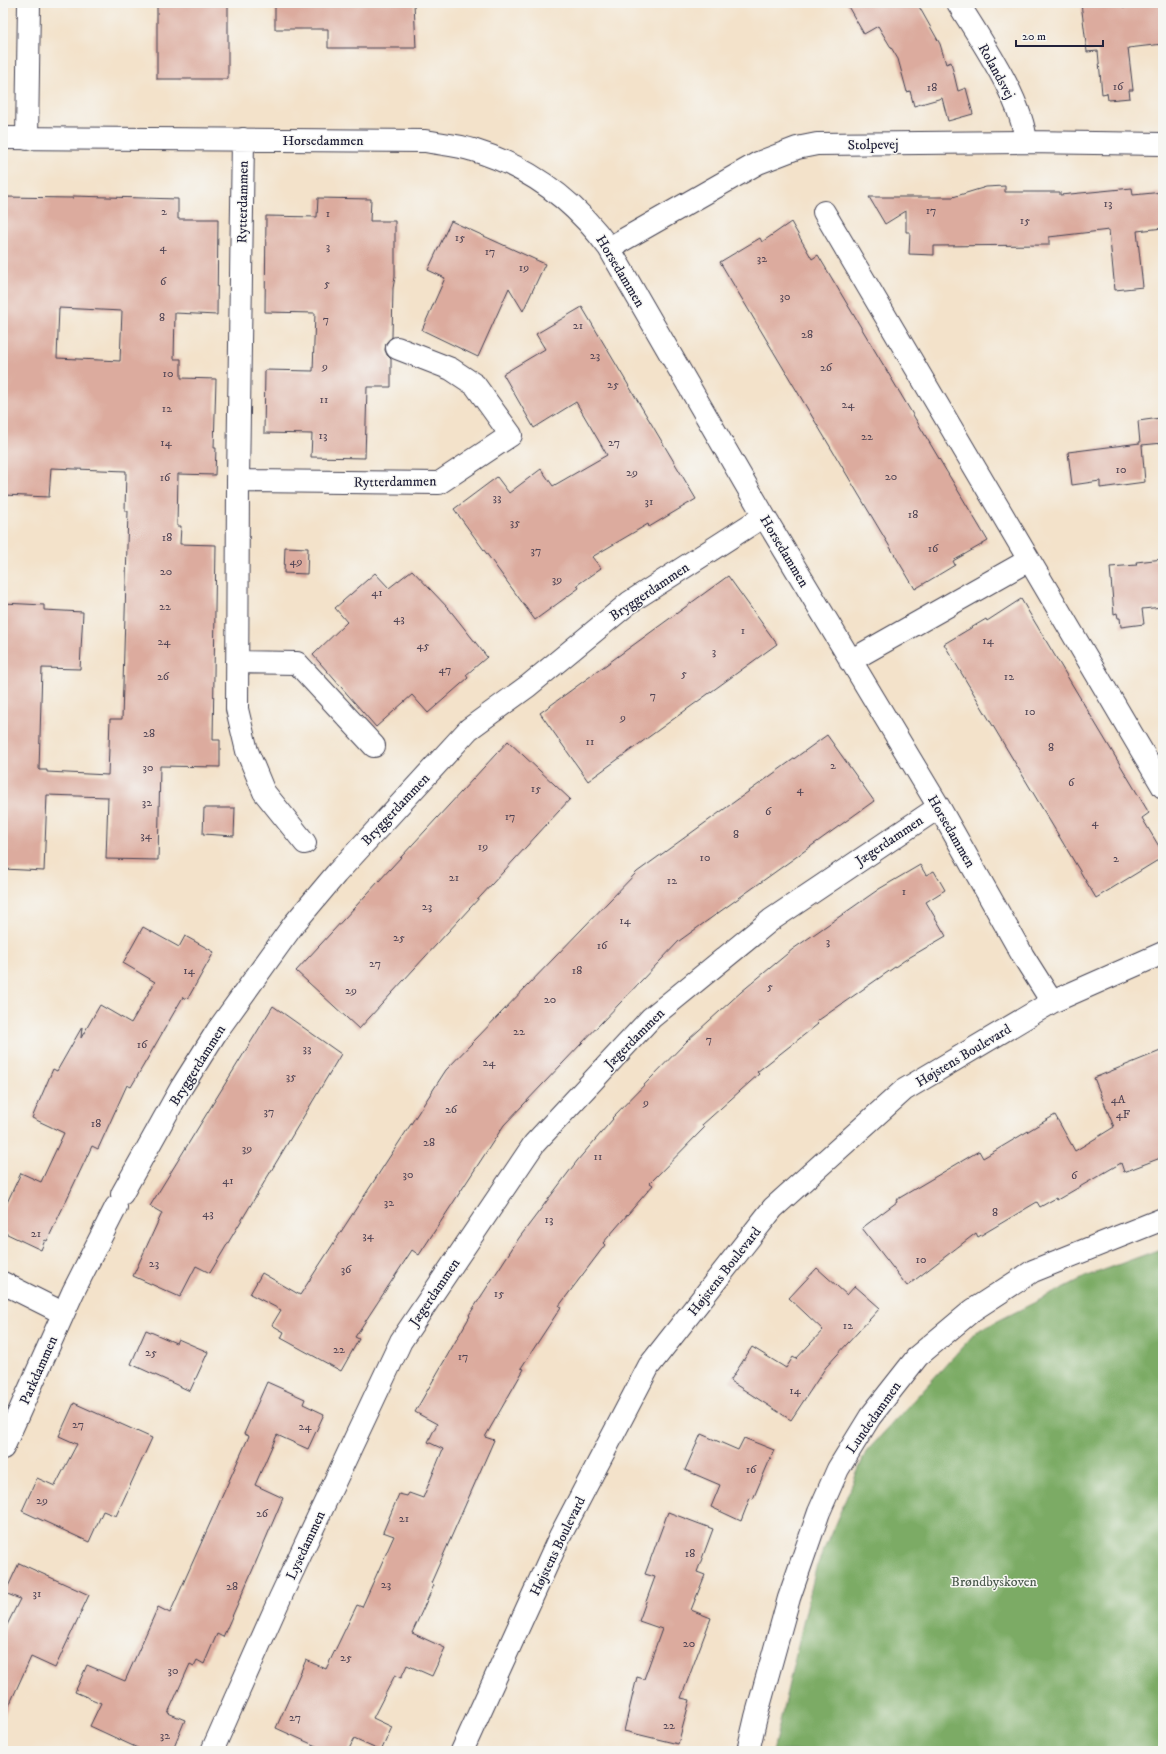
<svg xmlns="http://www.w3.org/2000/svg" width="1166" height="1754" viewBox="0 0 1166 1754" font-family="'IM FELL DW Pica',serif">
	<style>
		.forest { fill: #7bab65; stroke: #4e6650 }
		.building { fill: #dcab9e; fill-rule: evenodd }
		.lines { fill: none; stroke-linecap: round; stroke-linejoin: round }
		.minor-casing { stroke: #413f50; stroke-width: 24 }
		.minor { stroke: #fff; stroke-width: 22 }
		.labels { text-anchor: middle; stroke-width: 3; stroke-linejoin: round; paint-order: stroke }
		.number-label { font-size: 12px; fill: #504454 }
		.street-label { font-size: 14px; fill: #22223b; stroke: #f6f6f2 }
		.park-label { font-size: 14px; fill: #4c5b4f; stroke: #f6f6f2 }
	</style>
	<rect width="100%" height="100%" fill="#f6f6f2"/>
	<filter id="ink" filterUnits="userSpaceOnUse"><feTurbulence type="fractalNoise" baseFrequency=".025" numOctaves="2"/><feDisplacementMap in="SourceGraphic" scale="8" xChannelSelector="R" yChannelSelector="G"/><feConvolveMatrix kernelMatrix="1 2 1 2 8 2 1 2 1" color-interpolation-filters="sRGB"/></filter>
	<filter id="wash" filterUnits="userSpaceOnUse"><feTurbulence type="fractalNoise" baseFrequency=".012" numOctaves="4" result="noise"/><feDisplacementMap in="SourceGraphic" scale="16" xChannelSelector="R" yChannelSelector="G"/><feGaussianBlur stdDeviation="0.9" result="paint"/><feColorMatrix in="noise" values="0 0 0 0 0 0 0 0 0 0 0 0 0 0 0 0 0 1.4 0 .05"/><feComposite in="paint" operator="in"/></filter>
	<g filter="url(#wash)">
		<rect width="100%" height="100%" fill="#f3e2ca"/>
		<path class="forest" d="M 1163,1248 L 1163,1751 L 773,1751 L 816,1568 L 866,1452 L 976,1332 L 1085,1277 Z"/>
		<g id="blocks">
			<path class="building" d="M 157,3 L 228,3 L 228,79 L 157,79 Z
				M 275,3 L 414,3 L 416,48 L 328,48 L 328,29 L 275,29 Z
				M 846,3 L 917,3 L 940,44 L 946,64 L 951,62 L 958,91 L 966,88 L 973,114 L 948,121 L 942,98 L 914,106 L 910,91 L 907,92 L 898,59 L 878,26 L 864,34 Z
				M 1081,3 L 1123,3 L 1123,7 L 1163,3 L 1163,44 L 1128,48 L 1133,90 L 1129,90 L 1130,98 L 1108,100 L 1107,93 L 1102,94 L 1098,51 L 1087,52 Z
				M 1005,186 L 1005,192 L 1060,192 L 1060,195 L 1132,188 L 1133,195 L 1163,192 L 1163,228 L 1137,231 L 1143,287 L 1115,290 L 1109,230 L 1049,237 L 1049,245 L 934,246 L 934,255 L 909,254 L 910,232 L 906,232 L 906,211 L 885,224 L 869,197 L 953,197 L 986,187 Z
				M 73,196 L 178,199 L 178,219 L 218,219 L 217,315 L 175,313 L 174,359 L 181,359 L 181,378 L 216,379 L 214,448 L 216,448 L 215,475 L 178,474 L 177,526 L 181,526 L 180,544 L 216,545 L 213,740 L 220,740 L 220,767 L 160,766 L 158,860 L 106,859 L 108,797 L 47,795 L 44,871 L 3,869 L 3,603 L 44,605 L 44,610 L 83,612 L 80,669 L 42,668 L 39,770 L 47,770 L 47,772 L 108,775 L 110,719 L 122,719 L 128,511 L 125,511 L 126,471 L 51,468 L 49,497 L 3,495 L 3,197 L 73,198 ZM 59,308 L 122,311 L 120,361 L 57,358 Z
				M 318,198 L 371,199 L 370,221 L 395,221 L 395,277 L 393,288 L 392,337 L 386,343 L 385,350 L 387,355 L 391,359 L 391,387 L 367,387 L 365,458 L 311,457 L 312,434 L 264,433 L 265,370 L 313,371 L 315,313 L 265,312 L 266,216 L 317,217 Z
				M 451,221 L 545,264 L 523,311 L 509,288 L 478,357 L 422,330 L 445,278 L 428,270 Z
				M 791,222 L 812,259 L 818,255 L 988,541 L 953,561 L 955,565 L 915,589 L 720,262 L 760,238 L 762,242 Z
				M 582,307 L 696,499 L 649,527 L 648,524 L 592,557 L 601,568 L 577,585 L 579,588 L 535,620 L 454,509 L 497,477 L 509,493 L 541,469 L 553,486 L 607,455 L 576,402 L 534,428 L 503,374 L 545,349 L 536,334 Z
				M 1160,418 L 1163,443 L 1142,445 L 1145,482 L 1100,488 L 1100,481 L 1072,485 L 1068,452 L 1140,443 L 1138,421 Z
				M 285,547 L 308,548 L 307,574 L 284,573 Z
				M 1163,559 L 1163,607 L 1142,609 L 1144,624 L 1121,627 L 1120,618 L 1118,618 L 1117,613 L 1114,614 L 1110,567 L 1137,565 L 1136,562 Z
				M 412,570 L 449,609 L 487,657 L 466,675 L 468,678 L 428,713 L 412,695 L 376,727 L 313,655 L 347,622 L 335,608 L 375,573 L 389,588 Z
				M 728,576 L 777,644 L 588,781 L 540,713 Z
				M 1021,599 L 1149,813 L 1142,818 L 1163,853 L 1163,857 L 1096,898 L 944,644 L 986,619 L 987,621 Z
				M 827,735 L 874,801 L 679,941 L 504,1125 L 419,1255 L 412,1250 L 355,1337 L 359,1339 L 341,1371 L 281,1338 L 284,1332 L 272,1325 L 281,1310 L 250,1294 L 262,1273 L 300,1295 L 446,1070 L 637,872 Z
				M 508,741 L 570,799 L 359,1029 L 296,971 Z
				M 204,808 L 235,808 L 234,836 L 203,834 Z
				M 920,865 L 926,875 L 934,871 L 945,890 L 926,902 L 946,936 L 905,960 L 816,1022 L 818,1024 L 757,1072 L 759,1074 L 702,1125 L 704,1128 L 650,1183 L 653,1185 L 603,1243 L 605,1245 L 559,1306 L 561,1307 L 521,1368 L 524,1369 L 485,1437 L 494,1440 L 431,1583 L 434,1585 L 412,1633 L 445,1648 L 432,1676 L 407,1665 L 401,1678 L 395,1675 L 373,1718 L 392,1727 L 381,1751 L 354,1739 L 348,1751 L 327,1751 L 276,1728 L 306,1660 L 326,1669 L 357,1605 L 362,1607 L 394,1536 L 383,1532 L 399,1494 L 407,1496 L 409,1493 L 423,1498 L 443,1449 L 428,1442 L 437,1424 L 415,1412 L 470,1316 L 469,1315 L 519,1238 L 577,1161 L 613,1119 L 612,1118 L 688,1040 L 741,992 L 793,949 L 879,889 Z
				M 143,927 L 179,947 L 185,936 L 214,952 L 187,1000 L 183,997 L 131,1087 L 127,1085 L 98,1149 L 92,1146 L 47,1241 L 45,1240 L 41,1250 L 3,1232 L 3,1211 L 21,1173 L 41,1182 L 64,1133 L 32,1118 L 53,1069 L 57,1071 L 82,1027 L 81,1038 L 100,1005 L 131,1023 L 155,982 L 123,963 Z
				M 273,1006 L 341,1054 L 210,1273 L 196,1266 L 180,1297 L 133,1276 L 162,1213 L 150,1206 Z
				M 1163,1050 L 1163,1157 L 1124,1172 L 1121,1163 L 1057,1200 L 1056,1198 L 1040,1207 L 1037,1202 L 978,1237 L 976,1233 L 907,1286 L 862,1228 L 897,1202 L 896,1200 L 979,1151 L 983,1158 L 1055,1115 L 1075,1151 L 1114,1127 L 1094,1078 Z
				M 817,1268 L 847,1295 L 855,1286 L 880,1308 L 826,1367 L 791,1420 L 730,1381 L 752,1347 L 786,1368 L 793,1357 L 796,1359 L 823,1330 L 789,1298 Z
				M 146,1330 L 176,1343 L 178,1339 L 208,1352 L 190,1391 L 131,1364 Z
				M 267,1382 L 305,1399 L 303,1404 L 324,1414 L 308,1449 L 277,1435 L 255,1485 L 283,1498 L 253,1569 L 223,1637 L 217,1634 L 204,1664 L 197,1660 L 194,1666 L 190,1664 L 168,1713 L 185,1720 L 172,1751 L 144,1751 L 90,1726 L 101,1703 L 75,1692 L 87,1665 L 125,1681 L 158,1607 L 170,1613 L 249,1436 L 244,1434 Z
				M 74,1403 L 152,1438 L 116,1516 L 103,1511 L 89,1542 L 22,1511 L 37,1478 L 55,1486 L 77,1444 L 59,1436 Z
				M 701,1434 L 738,1450 L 744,1438 L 774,1450 L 753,1499 L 750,1498 L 741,1521 L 711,1507 L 720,1485 L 685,1470 Z
				M 668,1512 L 713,1529 L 697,1572 L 705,1575 L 691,1610 L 711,1618 L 681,1698 L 690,1700 L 678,1744 L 624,1731 L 637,1677 L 644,1679 L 662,1629 L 639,1621 L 655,1577 L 645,1574 Z
				M 19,1563 L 89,1595 L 55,1668 L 31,1657 L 3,1719 L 3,1633 L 20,1599 L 5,1593 Z"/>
		</g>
	</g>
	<g filter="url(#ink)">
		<use href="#blocks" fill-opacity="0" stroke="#413f50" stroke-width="1"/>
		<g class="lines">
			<defs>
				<path id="minor" d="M 958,3 C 981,41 1022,99 1026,142
					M 3,138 L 425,141 C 441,144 458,145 473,150 C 530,167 574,200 609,248 L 764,516 L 939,807 L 1023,956 L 1052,1002
					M 27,139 L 29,3
					M 243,139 L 238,481 L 237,709 L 247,751 L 264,792 L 305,843
					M 824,212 L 1163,787
					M 609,248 L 758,163 L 797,148 L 817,144 L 1026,142 L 1163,144
					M 238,481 L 439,483 L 511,435 L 475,385 L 451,369 L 397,348
					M 850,661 L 1029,560
					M 237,662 L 297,663 L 374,746
					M 122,1194 L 181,1088 L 217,1031 L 294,924 L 336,874 L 469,729 L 528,686 L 630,602 L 764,516
					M 3,1283 L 63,1313
					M 3,1448 L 73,1292 L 116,1207
					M 212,1751 L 280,1598 L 401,1341 L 534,1144 L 651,1018 L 771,920 L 939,807
					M 462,1751 L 560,1536 L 649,1366 L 773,1208 L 904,1090 L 1052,1002 L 1163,953
					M 748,1751 L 756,1717 L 789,1598 L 819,1512 L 838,1469 L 870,1417 L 918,1356 L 973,1310 L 1033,1271 L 1163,1219"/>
			</defs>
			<use href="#minor" class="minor-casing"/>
			<use href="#minor" class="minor"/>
		</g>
	</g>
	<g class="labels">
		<g class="number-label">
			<text x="1118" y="90">16</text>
			<text x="932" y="91">18</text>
			<text x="1108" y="207">13</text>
			<text x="931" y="214">17</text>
			<text x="164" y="215">2</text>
			<text x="328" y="217">1</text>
			<text x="1025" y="224">15</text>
			<text x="460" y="241">15</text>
			<text x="328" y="250">3</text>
			<text x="163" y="251">4</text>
			<text x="490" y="255">17</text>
			<text x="762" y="262">32</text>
			<text x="524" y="271">19</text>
			<text x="163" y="285">6</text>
			<text x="327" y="287">5</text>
			<text x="785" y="300">30</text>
			<text x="162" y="321">8</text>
			<text x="326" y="323">7</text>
			<text x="578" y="329">21</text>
			<text x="807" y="338">28</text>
			<text x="595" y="359">23</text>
			<text x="325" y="370">9</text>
			<text x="826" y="371">26</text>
			<text x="168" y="377">10</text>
			<text x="613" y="388">25</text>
			<text x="324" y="403">11</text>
			<text x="848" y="408">24</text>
			<text x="167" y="412">12</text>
			<text x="323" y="439">13</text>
			<text x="867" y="440">22</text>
			<text x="166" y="446">14</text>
			<text x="614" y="446">27</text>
			<text x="1121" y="473">10</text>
			<text x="632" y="476">29</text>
			<text x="891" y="480">20</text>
			<text x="165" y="481">16</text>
			<text x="497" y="501">33</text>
			<text x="649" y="505">31</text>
			<text x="913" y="518">18</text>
			<text x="515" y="526">35</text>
			<text x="167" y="541">18</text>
			<text x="933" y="552">16</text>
			<text x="536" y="554">37</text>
			<text x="296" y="565">49</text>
			<text x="166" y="575">20</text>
			<text x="557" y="583">39</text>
			<text x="377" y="596">41</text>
			<text x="165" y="610">22</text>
			<text x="399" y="622">43</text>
			<text x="743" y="634">1</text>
			<text x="988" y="644">14</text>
			<text x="164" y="645">24</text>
			<text x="423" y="649">45</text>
			<text x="714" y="655">3</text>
			<text x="445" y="673">47</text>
			<text x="684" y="677">5</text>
			<text x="163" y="680">26</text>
			<text x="1009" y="680">12</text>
			<text x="653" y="699">7</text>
			<text x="1030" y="715">10</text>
			<text x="623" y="721">9</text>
			<text x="149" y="737">28</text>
			<text x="590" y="745">11</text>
			<text x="1051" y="751">8</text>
			<text x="833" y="769">2</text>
			<text x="148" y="771">30</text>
			<text x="1071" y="786">6</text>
			<text x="536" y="792">15</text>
			<text x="800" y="793">4</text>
			<text x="147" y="806">32</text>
			<text x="768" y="815">6</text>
			<text x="510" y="820">17</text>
			<text x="1095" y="826">4</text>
			<text x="736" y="838">8</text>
			<text x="146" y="839">34</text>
			<text x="483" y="850">19</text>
			<text x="705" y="861">10</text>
			<text x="1116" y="862">2</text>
			<text x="454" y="881">21</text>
			<text x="672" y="884">12</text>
			<text x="904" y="895">1</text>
			<text x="427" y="910">23</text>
			<text x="625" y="924">14</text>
			<text x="399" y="941">25</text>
			<text x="828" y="945">3</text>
			<text x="602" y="949">16</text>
			<text x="375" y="967">27</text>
			<text x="189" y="974">14</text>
			<text x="577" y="974">18</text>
			<text x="770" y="990">5</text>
			<text x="351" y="994">29</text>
			<text x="550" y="1003">20</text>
			<text x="519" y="1035">22</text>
			<text x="709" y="1043">7</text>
			<text x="142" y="1048">16</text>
			<text x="307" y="1052">33</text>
			<text x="489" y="1066">24</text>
			<text x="291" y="1080">35</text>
			<text x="1118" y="1103">4A</text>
			<text x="646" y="1106">9</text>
			<text x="451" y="1113">26</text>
			<text x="269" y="1115">37</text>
			<text x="1123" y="1118">4F</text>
			<text x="96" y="1127">18</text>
			<text x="429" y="1146">28</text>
			<text x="247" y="1152">39</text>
			<text x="598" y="1160">11</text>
			<text x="408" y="1178">30</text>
			<text x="1074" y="1179">6</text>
			<text x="228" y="1184">41</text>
			<text x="389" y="1206">32</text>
			<text x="995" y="1216">8</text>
			<text x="208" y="1217">43</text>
			<text x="549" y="1223">13</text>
			<text x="36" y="1237">21</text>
			<text x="368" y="1239">34</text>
			<text x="921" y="1263">10</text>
			<text x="154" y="1267">23</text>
			<text x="346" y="1273">36</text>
			<text x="499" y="1297">15</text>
			<text x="848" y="1329">12</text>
			<text x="339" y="1353">22</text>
			<text x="151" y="1356">25</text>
			<text x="463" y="1360">17</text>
			<text x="795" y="1394">14</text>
			<text x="78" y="1428">27</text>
			<text x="305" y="1430">24</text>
			<text x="751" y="1473">16</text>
			<text x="42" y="1504">29</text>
			<text x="262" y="1517">26</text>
			<text x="404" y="1522">21</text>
			<text x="690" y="1557">18</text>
			<text x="386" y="1588">23</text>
			<text x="232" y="1590">28</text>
			<text x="37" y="1597">31</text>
			<text x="689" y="1647">20</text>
			<text x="346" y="1661">25</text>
			<text x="173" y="1674">30</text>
			<text x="295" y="1721">27</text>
			<text x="669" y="1729">22</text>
			<text x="165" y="1739">32</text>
		</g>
		<g class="street-label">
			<text transform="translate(997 71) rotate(61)" y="5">Rolandsvej</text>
			<text x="323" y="145">Horsedammen</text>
			<text transform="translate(873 144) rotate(-1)" y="5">Stolpevej</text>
			<text transform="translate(242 202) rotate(-89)" y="5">Rytterdammen</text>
			<text transform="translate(621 271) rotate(59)" y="5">Horsedammen</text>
			<text transform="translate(395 481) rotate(-1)" y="5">Rytterdammen</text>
			<text transform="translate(785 551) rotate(59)" y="5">Horsedammen</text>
			<text transform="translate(649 591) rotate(-34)" y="5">Bryggerdammen</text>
			<text transform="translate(395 809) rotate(-47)" y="5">Bryggerdammen</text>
			<text transform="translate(952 831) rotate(60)" y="5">Horsedammen</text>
			<text transform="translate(889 840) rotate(-34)" y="5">Jægerdammen</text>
			<text transform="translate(634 1038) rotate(-45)" y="5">Jægerdammen</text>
			<text transform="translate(963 1055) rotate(-31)" y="5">Højstens Boulevard</text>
			<text transform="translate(197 1065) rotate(-58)" y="5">Bryggerdammen</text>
			<text transform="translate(724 1271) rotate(-52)" y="5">Højstens Boulevard</text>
			<text transform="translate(434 1292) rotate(-56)" y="5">Jægerdammen</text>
			<text transform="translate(38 1370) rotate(-66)" y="5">Parkdammen</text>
			<text transform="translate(873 1417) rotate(-55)" y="5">Lundedammen</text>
			<text transform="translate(305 1545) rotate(-65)" y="5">Lysedammen</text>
			<text transform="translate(557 1546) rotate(-64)" y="5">Højstens Boulevard</text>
		</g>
		<g class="park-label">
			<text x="994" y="1586">Brøndbyskoven</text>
		</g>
	</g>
	<rect width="1166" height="1754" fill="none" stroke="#f6f6f2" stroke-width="16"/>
	<path d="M1016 40v6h87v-6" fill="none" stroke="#22223b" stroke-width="2"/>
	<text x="1022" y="40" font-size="12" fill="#22223b" stroke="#f6f6f2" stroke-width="3" paint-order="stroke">20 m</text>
</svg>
